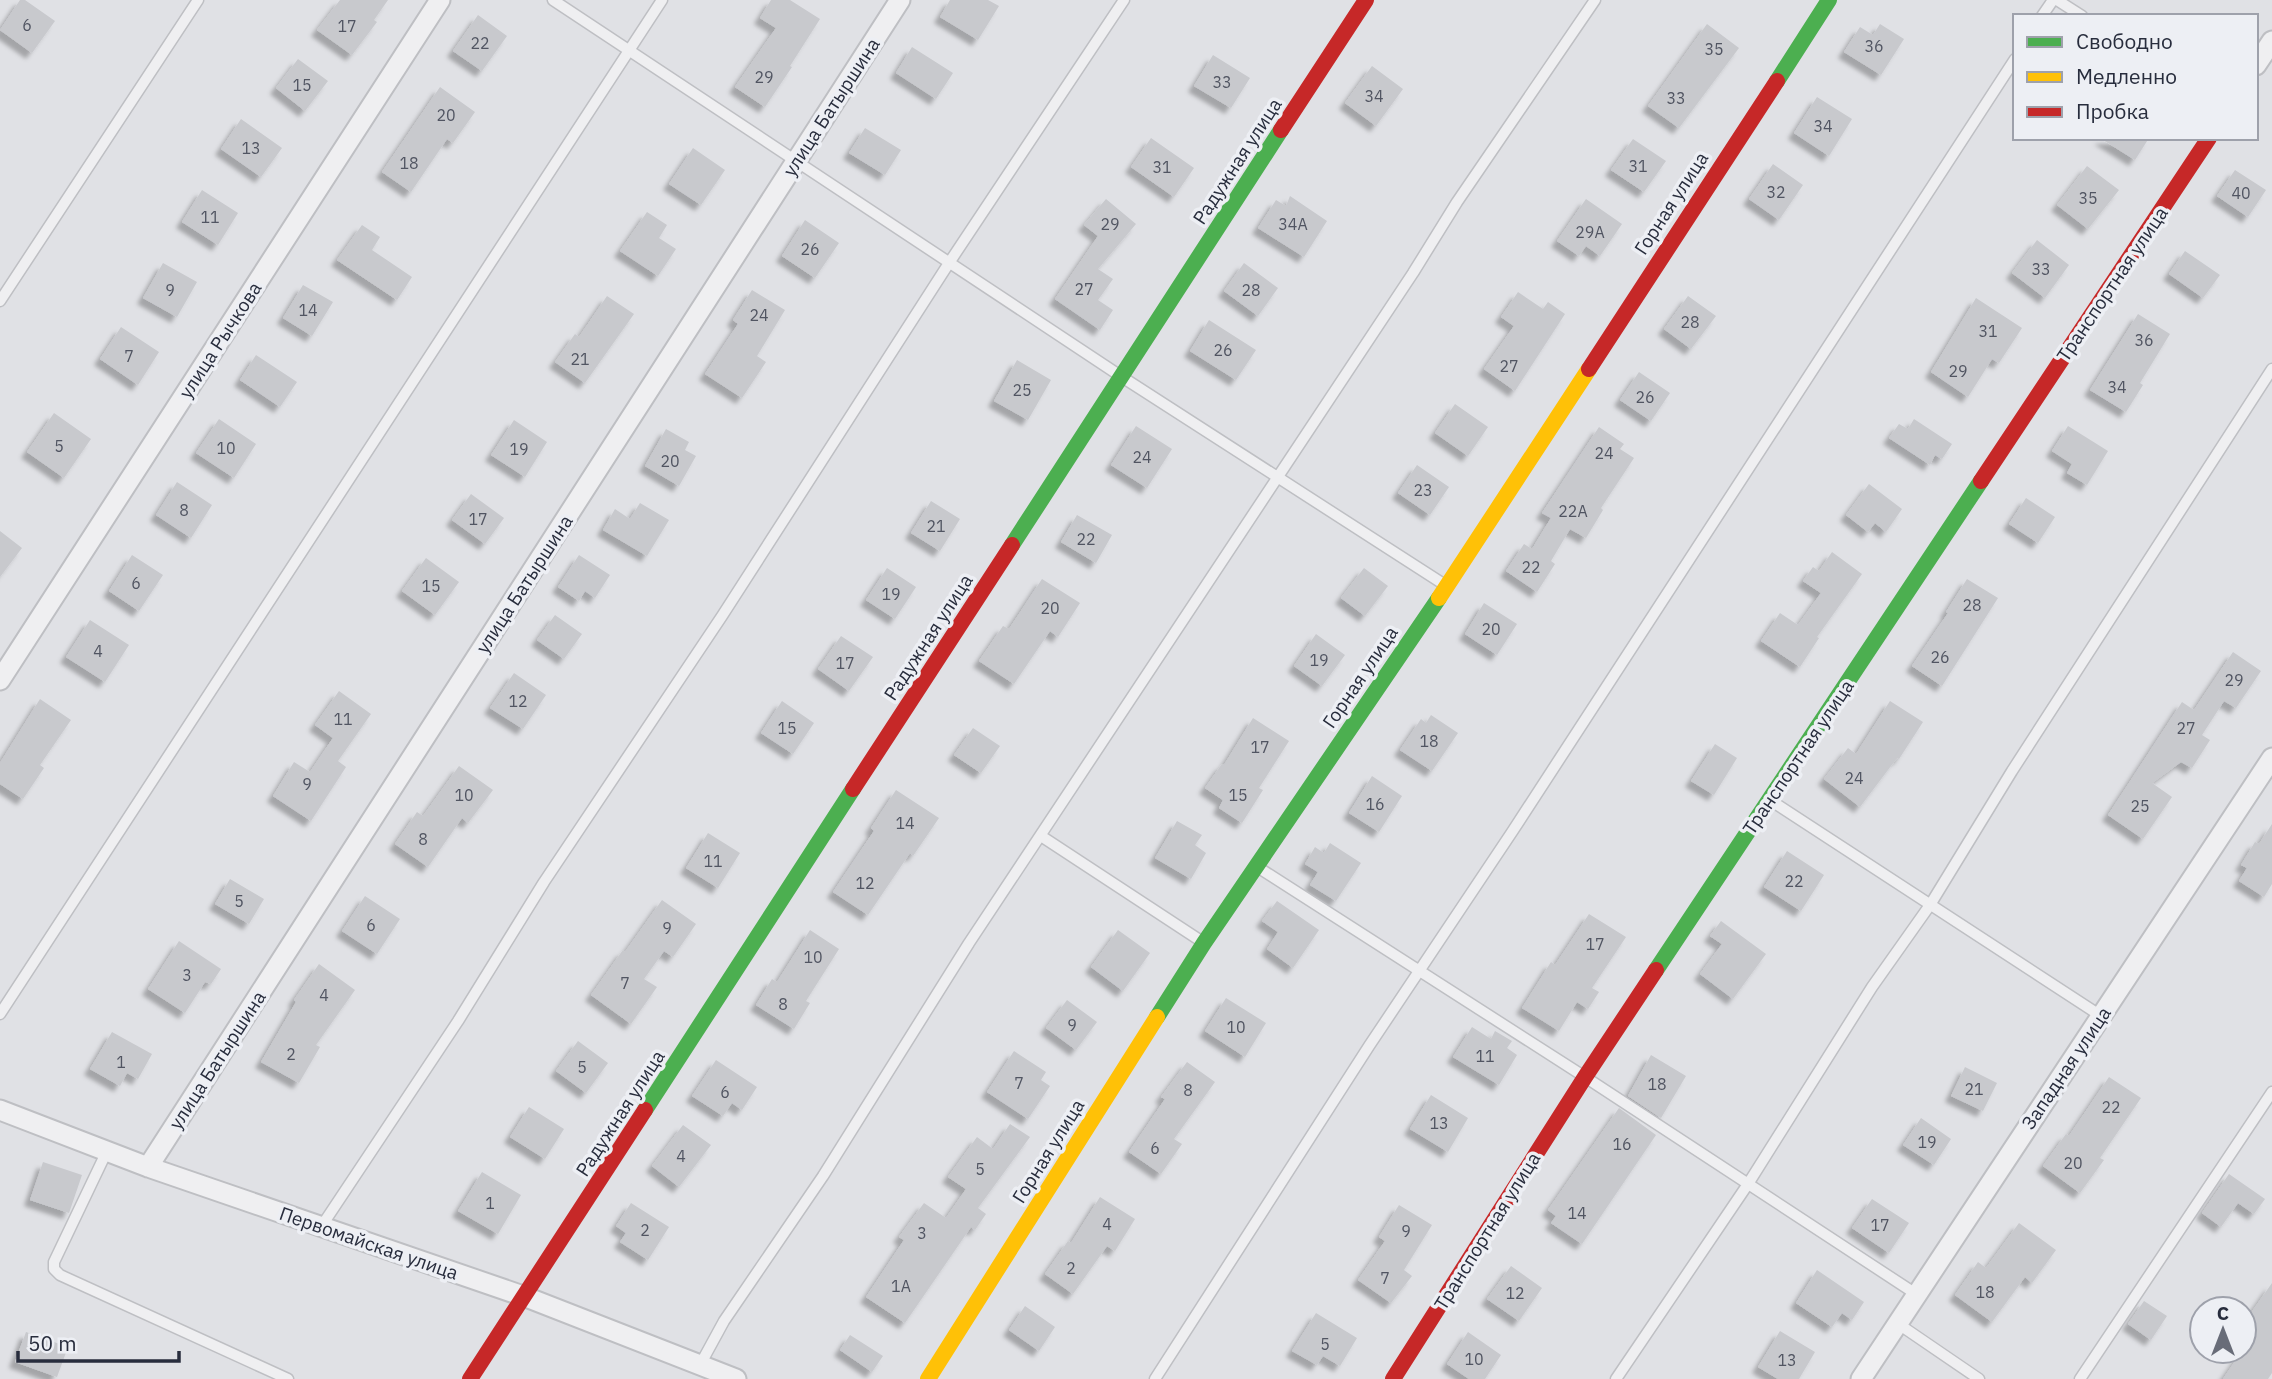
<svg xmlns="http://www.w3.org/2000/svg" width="2272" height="1379" viewBox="0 0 2272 1379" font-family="'IBM Plex Sans',sans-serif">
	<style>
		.building { fill: #c8c9cd; filter: url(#shadow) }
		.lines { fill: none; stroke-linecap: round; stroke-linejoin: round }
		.lane-casing { stroke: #bebfc3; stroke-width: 13 }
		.street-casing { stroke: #bebfc3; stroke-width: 23 }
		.lane { stroke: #efeff1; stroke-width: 10 }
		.street { stroke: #efeff1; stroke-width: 19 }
		.fast { stroke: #4caf50; stroke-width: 16 }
		.slow { stroke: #ffc107; stroke-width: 16 }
		.jam { stroke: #c62828; stroke-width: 16 }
		.labels { text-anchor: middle; stroke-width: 7; stroke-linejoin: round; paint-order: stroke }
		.number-label { font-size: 16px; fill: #515562 }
		.street-label { font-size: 19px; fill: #282d3d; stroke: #edeff4 }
	</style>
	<defs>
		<filter id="shadow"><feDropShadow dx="-6" dy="6" stdDeviation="2" flood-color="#0004"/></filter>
	</defs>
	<rect width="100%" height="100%" fill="#e0e1e5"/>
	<path class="building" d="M 20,0 L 25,0 L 55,21 L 32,53 L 0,30 Z
		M 340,0 L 388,0 L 374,20 L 377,22 L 352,55 L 317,30 Z
		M 771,0 L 790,0 L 820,19 L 790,66 L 792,67 L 765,107 L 735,87 L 776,28 L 760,18 Z
		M 950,0 L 988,0 L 999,6 L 978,40 L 940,17 Z
		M 478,15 L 507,36 L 482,71 L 453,51 Z
		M 1707,24 L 1739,48 L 1679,128 L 1648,106 Z
		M 1880,24 L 1904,39 L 1881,75 L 1844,52 L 1860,27 L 1873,35 Z
		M 912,47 L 953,73 L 936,99 L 896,73 Z
		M 1213,55 L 1250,78 L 1231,108 L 1194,86 Z
		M 298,59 L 328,81 L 305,111 L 276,88 Z
		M 1372,66 L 1403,89 L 1376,126 L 1345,103 Z
		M 440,87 L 475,112 L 453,143 L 447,139 L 411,192 L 382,172 Z
		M 1817,97 L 1852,119 L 1829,156 L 1794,133 Z
		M 241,119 L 282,148 L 261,177 L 221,149 Z
		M 865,128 L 901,150 L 885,175 L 849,153 Z
		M 1151,138 L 1194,168 L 1174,197 L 1131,167 Z
		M 2100,138 L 2149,138 L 2135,160 Z
		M 1633,139 L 1666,161 L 1644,192 L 1611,170 Z
		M 693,148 L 725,170 L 701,205 L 669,184 Z
		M 1773,164 L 1803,185 L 1779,220 L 1749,199 Z
		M 2087,166 L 2119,190 L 2088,229 L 2057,205 Z
		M 2235,170 L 2266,190 L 2248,217 L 2217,196 Z
		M 202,190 L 238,213 L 218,245 L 182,222 Z
		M 1290,196 L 1327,221 L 1304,257 L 1258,228 L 1276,200 L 1286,206 Z
		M 1106,199 L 1136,224 L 1098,269 L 1113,279 L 1098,300 L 1113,310 L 1100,330 L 1055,299 L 1098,236 L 1084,225 Z
		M 1586,199 L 1622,224 L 1600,256 L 1586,246 L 1579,256 L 1557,241 Z
		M 647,212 L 667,225 L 659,238 L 676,249 L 658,276 L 620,251 Z
		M 805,220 L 839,243 L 815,278 L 782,256 Z
		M 362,225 L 380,237 L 372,250 L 412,277 L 397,300 L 337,260 Z
		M 2037,240 L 2069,265 L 2045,298 L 2012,273 Z
		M 2185,251 L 2220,275 L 2203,298 L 2169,274 Z
		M 163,263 L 197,282 L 177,317 L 143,298 Z
		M 1244,263 L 1278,288 L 1258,316 L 1224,291 Z
		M 303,285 L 333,302 L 312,336 L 283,318 Z
		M 752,290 L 785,310 L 757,356 L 766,362 L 742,398 L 705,374 L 738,324 L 733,320 Z
		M 1518,292 L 1543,309 L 1548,302 L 1565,314 L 1515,391 L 1484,369 L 1514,326 L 1501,317 Z
		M 607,296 L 634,314 L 585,383 L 555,362 L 575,334 L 579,337 Z
		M 1688,296 L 1716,316 L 1691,349 L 1664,329 Z
		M 1976,298 L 2022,328 L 1999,363 L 1992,359 L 1968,397 L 1931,372 Z
		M 2138,314 L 2170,334 L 2140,383 L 2143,385 L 2126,412 L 2090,390 Z
		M 1209,320 L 1256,350 L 1236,380 L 1190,351 Z
		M 121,327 L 159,352 L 138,385 L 100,359 Z
		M 256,355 L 297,382 L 280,407 L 240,380 Z
		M 1017,360 L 1051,380 L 1028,420 L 994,401 Z
		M 1639,372 L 1670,393 L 1651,421 L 1620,400 Z
		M 1455,404 L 1488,427 L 1468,456 L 1435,433 Z
		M 54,413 L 91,439 L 64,478 L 27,452 Z
		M 219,419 L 256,444 L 234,478 L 196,453 Z
		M 1914,419 L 1952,444 L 1942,459 L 1935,455 L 1930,465 L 1889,438 L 1899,424 L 1908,429 Z
		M 514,420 L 547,442 L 525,477 L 491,455 Z
		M 1136,426 L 1172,449 L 1147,488 L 1111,465 Z
		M 2068,426 L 2108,451 L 2087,485 L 2067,473 L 2072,464 L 2052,451 Z
		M 1599,427 L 1624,444 L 1620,449 L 1634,458 L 1601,508 L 1603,510 L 1586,538 L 1570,529 L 1551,561 L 1555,564 L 1537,592 L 1506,571 L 1524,544 L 1532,549 L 1551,518 L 1542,513 Z
		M 666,429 L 689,442 L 685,450 L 696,456 L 679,486 L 645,466 Z
		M 1417,465 L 1449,487 L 1430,515 L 1398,493 Z
		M 177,482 L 212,505 L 191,538 L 156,515 Z
		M 1869,484 L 1902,509 L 1886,532 L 1875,523 L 1868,532 L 1846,515 Z
		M 471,494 L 504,518 L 485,544 L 452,520 Z
		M 2026,498 L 2055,517 L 2038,543 L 2009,524 Z
		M 931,501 L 960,519 L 940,551 L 911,533 Z
		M 640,503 L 669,520 L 647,556 L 603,530 L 615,509 L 630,519 Z
		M 1077,515 L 1112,535 L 1096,563 L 1061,542 Z
		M 0,531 L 22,548 L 0,577 Z
		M 1832,552 L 1862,574 L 1817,637 L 1819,638 L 1800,667 L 1761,641 L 1780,613 L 1798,625 L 1821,593 L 1803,581 L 1813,567 L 1819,571 Z
		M 132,555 L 163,575 L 139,611 L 109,591 Z
		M 579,555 L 610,575 L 595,598 L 585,591 L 579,601 L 558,587 Z
		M 426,558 L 459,582 L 435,615 L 402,591 Z
		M 887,568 L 916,587 L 895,619 L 866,600 Z
		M 1364,568 L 1388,586 L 1365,616 L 1341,598 Z
		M 1042,579 L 1080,603 L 1058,637 L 1050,631 L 1014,684 L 979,661 L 1003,626 L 1009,629 Z
		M 1967,579 L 1998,598 L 1942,686 L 1912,666 L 1948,613 L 1946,612 Z
		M 1484,603 L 1517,624 L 1497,655 L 1465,634 Z
		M 555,615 L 582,634 L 564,659 L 537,640 Z
		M 90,620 L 129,645 L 105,682 L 66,657 Z
		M 1316,634 L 1345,655 L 1322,686 L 1294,666 Z
		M 841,636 L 873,657 L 849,691 L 818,669 Z
		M 2233,652 L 2261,671 L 2236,708 L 2224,701 L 2202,735 L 2210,740 L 2192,768 L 2181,762 L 2152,783 L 2172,797 L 2143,839 L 2108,815 L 2182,702 L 2194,710 Z
		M 514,673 L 546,695 L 523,729 L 490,708 Z
		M 339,691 L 371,714 L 338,761 L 346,767 L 311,821 L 273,796 L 294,762 L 310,772 L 333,738 L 315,725 Z
		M 40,699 L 71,720 L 40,765 L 44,768 L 23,799 L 0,784 L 0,763 Z
		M 782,701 L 814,723 L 793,754 L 761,733 Z
		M 1890,701 L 1923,722 L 1899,759 L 1897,758 L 1860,807 L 1824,779 L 1848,748 L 1856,754 Z
		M 1431,715 L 1458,733 L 1432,771 L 1400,750 L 1421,719 L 1426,723 Z
		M 1253,718 L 1289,741 L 1259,788 L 1263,790 L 1242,823 L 1219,808 L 1223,800 L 1205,788 L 1222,764 L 1224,765 Z
		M 973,728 L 1000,746 L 981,773 L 954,755 Z
		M 1715,744 L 1737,758 L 1714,795 L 1691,781 Z
		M 459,766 L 493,790 L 468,823 L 462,818 L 428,867 L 395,844 L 417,812 L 423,816 Z
		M 1372,776 L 1402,796 L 1379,832 L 1349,813 Z
		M 896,790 L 939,818 L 913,856 L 910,853 L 868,915 L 833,892 L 874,831 L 871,828 Z
		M 1177,821 L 1202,835 L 1195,845 L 1206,853 L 1191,879 L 1155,858 Z
		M 2272,824 L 2272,884 L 2264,897 L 2239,881 L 2247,868 L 2241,865 L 2255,842 L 2259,844 Z
		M 708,833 L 740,853 L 718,888 L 686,868 Z
		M 1330,843 L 1361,863 L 1336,901 L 1310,885 L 1318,872 L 1305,864 L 1315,847 L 1324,853 Z
		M 1787,851 L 1824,875 L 1801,911 L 1764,887 Z
		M 230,879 L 264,899 L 249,924 L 215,904 Z
		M 365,896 L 400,919 L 377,954 L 342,931 Z
		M 662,900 L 696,924 L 673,957 L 664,951 L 644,979 L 657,987 L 631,1024 L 591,995 L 623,950 L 625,952 Z
		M 1277,901 L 1319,930 L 1293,968 L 1267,949 L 1278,932 L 1262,921 Z
		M 1589,914 L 1626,937 L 1592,988 L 1599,992 L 1588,1009 L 1577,1002 L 1559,1031 L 1522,1008 L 1551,962 L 1555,965 Z
		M 1721,921 L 1766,954 L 1733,999 L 1700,974 L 1722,944 L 1710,936 Z
		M 810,930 L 839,949 L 806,1001 L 810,1003 L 794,1029 L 756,1005 L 772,979 L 777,982 Z
		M 1118,930 L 1150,953 L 1123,991 L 1091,967 Z
		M 179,941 L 221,969 L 211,984 L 205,982 L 185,1013 L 148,989 Z
		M 319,964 L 355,990 L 316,1045 L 320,1047 L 299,1083 L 261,1062 L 296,1002 L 294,1000 Z
		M 1226,998 L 1266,1023 L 1245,1057 L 1205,1031 Z
		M 1067,1000 L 1097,1022 L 1076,1050 L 1046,1028 Z
		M 1472,1027 L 1491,1039 L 1495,1031 L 1512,1041 L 1507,1048 L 1517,1055 L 1499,1085 L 1453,1057 Z
		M 112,1032 L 152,1054 L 138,1079 L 127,1073 L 120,1086 L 90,1069 Z
		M 578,1041 L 608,1063 L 586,1093 L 556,1071 Z
		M 1014,1051 L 1046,1072 L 1041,1080 L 1050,1086 L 1028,1119 L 987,1092 Z
		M 1651,1055 L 1686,1076 L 1661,1118 L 1628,1096 Z
		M 716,1060 L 757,1087 L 742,1110 L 732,1103 L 723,1116 L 692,1096 Z
		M 1187,1062 L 1215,1082 L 1174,1139 L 1182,1144 L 1161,1174 L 1129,1152 L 1165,1099 L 1161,1097 Z
		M 1965,1067 L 1997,1083 L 1983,1111 L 1951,1096 Z
		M 2109,1077 L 2141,1098 L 2100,1158 L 2104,1160 L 2080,1193 L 2043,1166 L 2066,1134 L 2069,1136 Z
		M 1431,1095 L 1468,1118 L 1448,1152 L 1410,1129 Z
		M 529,1107 L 564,1129 L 545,1159 L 510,1137 Z
		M 1619,1108 L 1656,1135 L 1582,1244 L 1551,1223 L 1556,1216 L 1548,1210 Z
		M 1921,1118 L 1951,1139 L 1934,1165 L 1903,1145 Z
		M 1010,1124 L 1030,1137 L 978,1208 L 986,1214 L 975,1230 L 971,1227 L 905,1323 L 866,1297 L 904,1240 L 899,1237 L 924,1203 L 946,1218 L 966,1189 L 948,1177 L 977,1137 L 993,1149 Z
		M 683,1125 L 711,1145 L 679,1187 L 652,1166 Z
		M 43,1162 L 82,1175 L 69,1213 L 30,1200 Z
		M 482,1172 L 521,1195 L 498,1234 L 458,1211 Z
		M 2229,1174 L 2265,1199 L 2254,1214 L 2238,1203 L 2221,1227 L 2202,1213 Z
		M 1100,1197 L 1135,1219 L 1115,1251 L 1107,1246 L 1073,1294 L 1045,1274 L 1068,1241 L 1071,1243 Z
		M 1872,1199 L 1909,1223 L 1889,1253 L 1852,1228 Z
		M 631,1203 L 669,1227 L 648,1260 L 620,1242 L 626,1233 L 616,1226 Z
		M 1399,1205 L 1432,1225 L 1404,1270 L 1412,1276 L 1391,1303 L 1358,1280 L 1385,1241 L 1379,1237 Z
		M 2019,1223 L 2056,1250 L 2032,1283 L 2025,1277 L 1992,1322 L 1955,1295 L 1978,1262 L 1986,1268 Z
		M 1511,1266 L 1542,1288 L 1519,1321 L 1487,1299 Z
		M 1817,1270 L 1864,1302 L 1852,1320 L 1842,1313 L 1832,1327 L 1796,1303 Z
		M 2272,1283 L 2272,1373 L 2268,1379 L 2223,1379 L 2242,1351 L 2244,1351 L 2244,1323 Z
		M 2144,1301 L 2167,1316 L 2151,1340 L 2128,1324 Z
		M 1025,1306 L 1055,1327 L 1039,1351 L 1009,1330 Z
		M 1316,1313 L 1357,1338 L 1340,1366 L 1323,1356 L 1317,1365 L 1292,1351 Z
		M 1780,1331 L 1815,1352 L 1799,1379 L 1778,1379 L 1758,1367 Z
		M 26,1332 L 68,1347 L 57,1377 L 15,1362 Z
		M 1468,1332 L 1501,1355 L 1485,1379 L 1469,1379 L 1447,1364 Z
		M 850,1335 L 883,1356 L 872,1372 L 840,1350 Z"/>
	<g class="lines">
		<defs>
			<path id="lane" d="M 553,0 L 1122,377 L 1445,585
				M 2057,0 L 2082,16
				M 2042,16 L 2053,0
				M 0,301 L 198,0
				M 1773,802 L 2101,1016
				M 1041,836 L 1201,941
				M 1259,868 L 1585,1077 L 1916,1294
				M 0,1014 L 662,0
				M 107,1151 L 54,1262 L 54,1269 L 60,1275 L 288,1379
				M 321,1227 L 458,1021 L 544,882 L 722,616 L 949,263 L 1124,0
				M 1897,1323 L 1979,1379
				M 700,1365 L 724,1321 L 823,1176 L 969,943 L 1413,273 L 1457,202 L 1595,0
				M 1155,1379 L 1369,1046 L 1512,832 L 2015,59
				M 1616,1379 L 1748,1184 L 1872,987 L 1930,905 L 2012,771 L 2272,369
				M 2080,1379 L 2272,1092"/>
			<path id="street" d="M 2256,65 L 2272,41
				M 0,680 L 440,0
				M 0,1110 L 148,1167 L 526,1297 L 736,1379
				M 148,1167 L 900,0
				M 1861,1379 L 2272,758"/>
		</defs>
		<use href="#lane" class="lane-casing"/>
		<use href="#street" class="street-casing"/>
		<use href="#lane" class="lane"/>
		<use href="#street" class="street"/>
		<path class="fast" d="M 1777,81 L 1829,0
			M 1012,545 L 1281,130
			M 1656,970 L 1981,481
			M 1157,1017 L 1204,943 L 1439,598
			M 645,1110 L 853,789"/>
		<path class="slow" d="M 1439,598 L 1589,369
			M 928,1379 L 1157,1017"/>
		<path class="jam" d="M 1281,130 L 1366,0
			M 1589,369 L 1777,81
			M 1981,481 L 2209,138
			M 853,789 L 1012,545
			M 470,1379 L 645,1110
			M 1393,1379 L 1585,1077 L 1656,970"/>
	</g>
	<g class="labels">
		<g class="number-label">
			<text x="27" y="31">6</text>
			<text x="347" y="32">17</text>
			<text x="480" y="49">22</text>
			<text x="1874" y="52">36</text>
			<text x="1714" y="55">35</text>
			<text x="764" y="83">29</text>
			<text x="1222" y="88">33</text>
			<text x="302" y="91">15</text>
			<text x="1374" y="102">34</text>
			<text x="1676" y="104">33</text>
			<text x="446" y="121">20</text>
			<text x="1823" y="132">34</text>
			<text x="251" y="154">13</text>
			<text x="409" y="169">18</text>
			<text x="1638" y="172">31</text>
			<text x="1162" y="173">31</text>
			<text x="1776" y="198">32</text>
			<text x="2241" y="199">40</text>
			<text x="2088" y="204">35</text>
			<text x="210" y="223">11</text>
			<text x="1110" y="230">29</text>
			<text x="1293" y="230">34А</text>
			<text x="1590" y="238">29А</text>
			<text x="810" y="255">26</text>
			<text x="2041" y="275">33</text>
			<text x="1084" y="295">27</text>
			<text x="170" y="296">9</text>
			<text x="1251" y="296">28</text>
			<text x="308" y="316">14</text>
			<text x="759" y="321">24</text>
			<text x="1690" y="328">28</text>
			<text x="1988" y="337">31</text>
			<text x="2144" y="346">36</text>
			<text x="1223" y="356">26</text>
			<text x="129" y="362">7</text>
			<text x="580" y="365">21</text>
			<text x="1509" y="372">27</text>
			<text x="1958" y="377">29</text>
			<text x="2117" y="393">34</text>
			<text x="1022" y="396">25</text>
			<text x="1645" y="403">26</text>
			<text x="59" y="452">5</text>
			<text x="226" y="454">10</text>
			<text x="519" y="455">19</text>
			<text x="1604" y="459">24</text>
			<text x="1142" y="463">24</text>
			<text x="670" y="467">20</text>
			<text x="1423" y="496">23</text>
			<text x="184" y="516">8</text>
			<text x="1573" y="517">22А</text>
			<text x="478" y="525">17</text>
			<text x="936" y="532">21</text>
			<text x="1086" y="545">22</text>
			<text x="1531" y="573">22</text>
			<text x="136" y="589">6</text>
			<text x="431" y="592">15</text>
			<text x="891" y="600">19</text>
			<text x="1972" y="611">28</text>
			<text x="1050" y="614">20</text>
			<text x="1491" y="635">20</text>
			<text x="98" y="657">4</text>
			<text x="1940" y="663">26</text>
			<text x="1319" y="666">19</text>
			<text x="845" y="669">17</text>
			<text x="2234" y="686">29</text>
			<text x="518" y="707">12</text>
			<text x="343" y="725">11</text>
			<text x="787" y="734">15</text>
			<text x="2186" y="734">27</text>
			<text x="1429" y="747">18</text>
			<text x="1260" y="753">17</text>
			<text x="1854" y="784">24</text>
			<text x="307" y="790">9</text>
			<text x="464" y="801">10</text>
			<text x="1238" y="801">15</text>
			<text x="1375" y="810">16</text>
			<text x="2140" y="812">25</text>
			<text x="905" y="829">14</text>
			<text x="423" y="845">8</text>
			<text x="713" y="867">11</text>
			<text x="1794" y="887">22</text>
			<text x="865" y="889">12</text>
			<text x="239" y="907">5</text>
			<text x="371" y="931">6</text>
			<text x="667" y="934">9</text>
			<text x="1595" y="950">17</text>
			<text x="813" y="963">10</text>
			<text x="187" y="981">3</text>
			<text x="625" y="989">7</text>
			<text x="324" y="1001">4</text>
			<text x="783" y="1010">8</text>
			<text x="1072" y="1031">9</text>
			<text x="1236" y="1033">10</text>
			<text x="291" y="1060">2</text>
			<text x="1485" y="1062">11</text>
			<text x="121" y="1068">1</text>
			<text x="582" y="1073">5</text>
			<text x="1019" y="1089">7</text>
			<text x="1657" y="1090">18</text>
			<text x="1974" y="1095">21</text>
			<text x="1188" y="1096">8</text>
			<text x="725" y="1098">6</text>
			<text x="2111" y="1113">22</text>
			<text x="1439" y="1129">13</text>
			<text x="1927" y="1148">19</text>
			<text x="1622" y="1150">16</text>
			<text x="1155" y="1154">6</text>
			<text x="681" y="1162">4</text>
			<text x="2073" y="1169">20</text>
			<text x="980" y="1175">5</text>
			<text x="490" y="1209">1</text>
			<text x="1577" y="1219">14</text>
			<text x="1107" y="1230">4</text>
			<text x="1880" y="1231">17</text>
			<text x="645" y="1236">2</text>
			<text x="1406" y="1237">9</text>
			<text x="922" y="1239">3</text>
			<text x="1071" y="1274">2</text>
			<text x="1385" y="1284">7</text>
			<text x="901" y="1292">1А</text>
			<text x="1985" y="1298">18</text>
			<text x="1515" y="1299">12</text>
			<text x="1325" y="1350">5</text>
			<text x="1474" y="1365">10</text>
			<text x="1787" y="1366">13</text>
		</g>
		<g class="street-label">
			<text transform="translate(831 107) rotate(-57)" y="7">улица Батыршина</text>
			<text transform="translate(1237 161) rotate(-57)" y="7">Радужная улица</text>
			<text transform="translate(1671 203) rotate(-57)" y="7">Горная улица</text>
			<text transform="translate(2112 284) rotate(-56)" y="7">Транспортная улица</text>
			<text transform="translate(220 340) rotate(-57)" y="7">улица Рычкова</text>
			<text transform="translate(524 584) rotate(-57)" y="7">улица Батыршина</text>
			<text transform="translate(928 637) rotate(-57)" y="7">Радужная улица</text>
			<text transform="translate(1360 677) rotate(-56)" y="7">Горная улица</text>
			<text transform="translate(1798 757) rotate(-56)" y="7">Транспортная улица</text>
			<text transform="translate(217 1060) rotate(-57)" y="7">улица Батыршина</text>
			<text transform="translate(2066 1068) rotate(-56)" y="7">Западная улица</text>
			<text transform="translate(620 1113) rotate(-57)" y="7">Радужная улица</text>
			<text transform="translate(1048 1151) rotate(-58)" y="7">Горная улица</text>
			<text transform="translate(1487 1231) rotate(-58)" y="7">Транспортная улица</text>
			<text transform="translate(369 1243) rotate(19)" y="7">Первомайская улица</text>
		</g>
	</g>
	<rect x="2013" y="14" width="245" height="126" fill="#edeff4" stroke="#9ea1ab" stroke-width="2"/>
	<rect x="2027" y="37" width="35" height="10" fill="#4caf50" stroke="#9ea1ab" stroke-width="2"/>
	<text x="2076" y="49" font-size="21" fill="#282d3d">Свободно</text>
	<rect x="2027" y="72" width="35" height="10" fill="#ffc107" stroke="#9ea1ab" stroke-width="2"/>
	<text x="2076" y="84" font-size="21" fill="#282d3d">Медленно</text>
	<rect x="2027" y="107" width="35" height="10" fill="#c62828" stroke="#9ea1ab" stroke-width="2"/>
	<text x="2076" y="119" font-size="21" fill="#282d3d">Пробка</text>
	<g transform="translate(2223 1330)"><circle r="33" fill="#edeff4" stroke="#9ea1ab" stroke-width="2"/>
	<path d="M0-5L12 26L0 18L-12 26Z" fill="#686c78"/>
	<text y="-10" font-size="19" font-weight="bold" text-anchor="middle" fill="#282d3d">С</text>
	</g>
	<path d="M18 1351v10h161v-10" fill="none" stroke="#282d3d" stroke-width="3.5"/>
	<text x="28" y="1351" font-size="21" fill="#282d3d" stroke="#edeff4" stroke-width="5" paint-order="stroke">50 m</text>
</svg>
